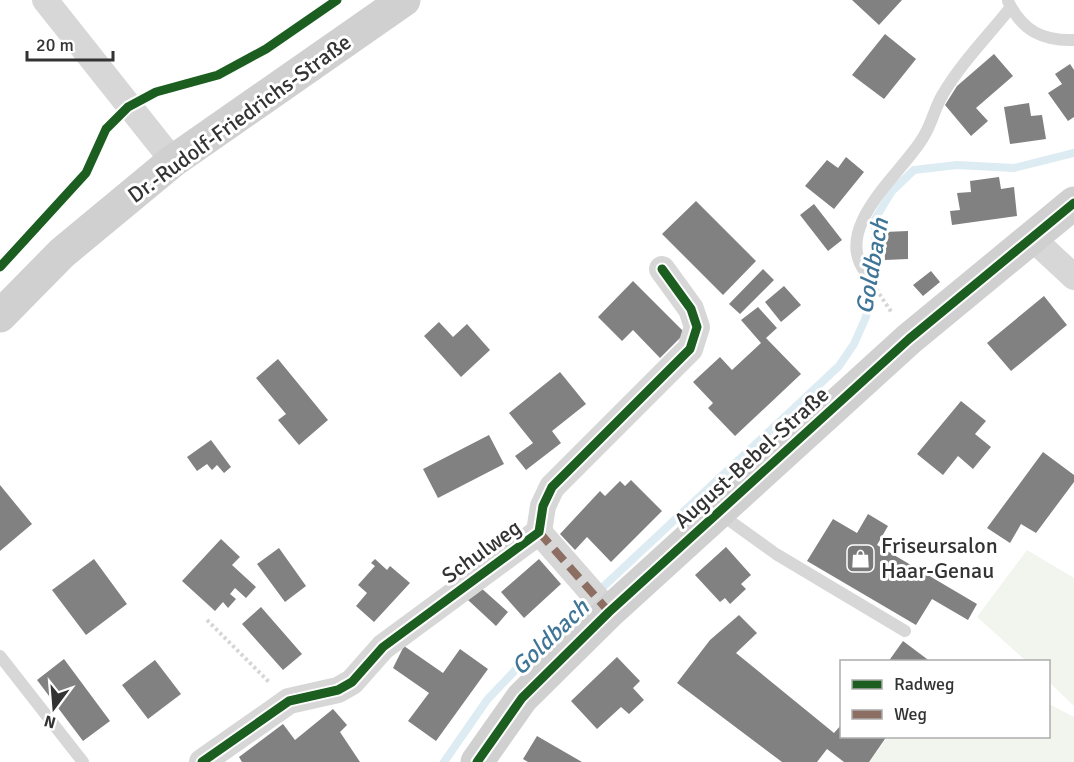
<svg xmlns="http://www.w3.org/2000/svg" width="1074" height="762" viewBox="0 0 1074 762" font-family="Signika,sans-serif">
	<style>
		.green { fill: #f1f5ed }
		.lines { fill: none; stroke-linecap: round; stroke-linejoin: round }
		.stream { stroke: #ddebf3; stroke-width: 8 }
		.building { fill: #818181 }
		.path { stroke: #d6d6d6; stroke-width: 4; stroke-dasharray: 3 3; stroke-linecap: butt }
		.lane { stroke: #d7d7d7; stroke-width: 12 }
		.street { stroke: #d7d7d7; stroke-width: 26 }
		.secondary { stroke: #d0d0d0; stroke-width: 33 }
		.quiet { stroke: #8d6e63; stroke-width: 8; stroke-dasharray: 15 8; stroke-linecap: butt }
		.cycleway-casing { stroke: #fff; stroke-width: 13 }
		.cycleway { stroke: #1b5e20; stroke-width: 9 }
		.labels { text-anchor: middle; stroke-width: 6; stroke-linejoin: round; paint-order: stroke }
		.street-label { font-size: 22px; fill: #333; stroke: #fff }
		.poi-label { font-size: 22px; fill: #333; stroke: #fff; text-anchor: start }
		.water-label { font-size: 24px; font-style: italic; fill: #3f7597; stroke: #fff }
	</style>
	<rect width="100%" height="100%" fill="#fff"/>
	<path class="green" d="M 1027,550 L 1074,578 L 1074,706 L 1049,682 L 1048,662 L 1026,661 L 977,617 Z
		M 1049,704 L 1074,717 L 1074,762 L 869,762 L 888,737 L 1048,736 Z"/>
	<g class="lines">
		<path class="stream" d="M 444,762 L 487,700 L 524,661 L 839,366 L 854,344 L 866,317 L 875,255 L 875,219 L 892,191 L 914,170 L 957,165 L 1014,168 L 1074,153"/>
	</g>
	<path class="building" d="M 852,0 L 902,0 L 879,25 Z
		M 885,34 L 916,59 L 884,99 L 852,75 Z
		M 994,54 L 1013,76 L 976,108 L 988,121 L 971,136 L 945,105 L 957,86 Z
		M 1070,64 L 1074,70 L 1074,117 L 1068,121 L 1048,93 L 1062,84 L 1055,74 Z
		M 1029,103 L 1031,116 L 1042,115 L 1046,139 L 1010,144 L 1004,107 Z
		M 846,157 L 864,172 L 834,209 L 805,186 L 827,160 L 838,168 Z
		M 999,177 L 1001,189 L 1014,187 L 1017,216 L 952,225 L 950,211 L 960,210 L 957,193 L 971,192 L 970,181 Z
		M 696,201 L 756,261 L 723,295 L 662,234 Z
		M 814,204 L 842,240 L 828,251 L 800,215 Z
		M 908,231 L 908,259 L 885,260 L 884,232 Z
		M 763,269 L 774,280 L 740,314 L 729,304 Z
		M 931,271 L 940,282 L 923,296 L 913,285 Z
		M 633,281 L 685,333 L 660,358 L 633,330 L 622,341 L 598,317 Z
		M 784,286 L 801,305 L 781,322 L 765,302 Z
		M 1044,296 L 1067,325 L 1011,371 L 987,343 Z
		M 758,307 L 777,328 L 766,338 L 801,374 L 735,436 L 708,408 L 713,403 L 693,382 L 720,357 L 732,370 L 761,343 L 741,320 Z
		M 439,322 L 453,337 L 467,324 L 490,350 L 461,377 L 424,336 Z
		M 278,359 L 328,420 L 299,445 L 278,420 L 286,414 L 256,378 Z
		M 560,372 L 586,404 L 552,431 L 561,443 L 526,470 L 515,456 L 533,443 L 509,413 Z
		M 961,401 L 986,421 L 975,434 L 991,447 L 973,469 L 958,456 L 943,475 L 917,454 Z
		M 489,435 L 504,464 L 438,498 L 423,469 Z
		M 211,440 L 231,467 L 224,473 L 217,465 L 212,470 L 207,464 L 197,471 L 187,457 Z
		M 1043,452 L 1074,475 L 1074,482 L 1036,533 L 1021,524 L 1010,543 L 987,528 Z
		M 631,480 L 662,511 L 611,562 L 587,537 L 575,550 L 560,534 L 600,491 L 605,496 L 620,481 L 625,486 Z
		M 0,485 L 32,524 L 0,551 Z
		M 868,514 L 888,526 L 877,545 L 977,604 L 968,620 L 932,599 L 916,625 L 807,561 L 833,519 L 857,533 Z
		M 221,539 L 240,557 L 232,565 L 256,587 L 246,598 L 235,588 L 230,594 L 236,599 L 228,608 L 223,602 L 215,611 L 182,581 Z
		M 726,547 L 751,575 L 741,584 L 746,589 L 730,604 L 725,598 L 720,602 L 695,575 Z
		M 279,548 L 306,586 L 285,602 L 257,564 Z
		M 94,559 L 127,604 L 86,635 L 52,590 Z
		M 375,559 L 387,570 L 390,566 L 410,583 L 374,622 L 356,606 L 367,593 L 358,585 L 375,566 L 371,563 Z
		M 539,559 L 561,584 L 524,618 L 501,592 Z
		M 480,587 L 508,612 L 496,626 L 468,600 Z
		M 261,607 L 302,654 L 283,670 L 242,624 Z
		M 739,615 L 757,633 L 736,653 L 834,733 L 842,724 L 842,736 L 887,736 L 869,762 L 844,762 L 827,749 L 817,762 L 782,762 L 677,683 L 710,640 Z
		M 903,641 L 931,662 L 888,662 Z
		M 404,646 L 443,673 L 460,649 L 488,669 L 436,741 L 408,721 L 429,693 L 393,668 Z
		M 617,657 L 640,681 L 633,688 L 644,700 L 629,714 L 621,707 L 597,729 L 571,701 Z
		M 64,659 L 110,721 L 83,741 L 37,680 Z
		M 155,660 L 181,694 L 148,719 L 122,685 Z
		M 333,709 L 347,725 L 340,732 L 360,762 L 242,762 L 239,757 L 283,724 L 295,740 Z
		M 537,736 L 582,762 L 528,762 L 523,759 Z"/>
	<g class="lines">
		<path class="path" d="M 876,289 L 892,313
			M 207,620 L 269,682"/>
		<path class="lane" d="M 1008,1 C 1022,31 1043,41 1074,40
			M 866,273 C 830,227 904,172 924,136 C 932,123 935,107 943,94 C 961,63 989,35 1011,7
			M 719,513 L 776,554 L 905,631
			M 0,656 L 83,762"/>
		<path class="street" d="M 45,0 L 173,161
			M 1032,238 L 1074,277
			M 539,532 L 609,612
			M 202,762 L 289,701 L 338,690 L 352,682 L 383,647 L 539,532 L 543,506 L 552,487 L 690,349 L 697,327 L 691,309 L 662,269"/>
		<path class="secondary" d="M 0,316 L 62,253 L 173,161 L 404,0
			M 477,762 L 522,698 L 609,612 L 909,339 L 1074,203"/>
		<path class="quiet" d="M 539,532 L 609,612"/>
		<defs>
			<path id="cycleway" d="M 0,267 L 86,173 L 106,129 L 128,107 L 156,92 L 218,75 L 266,49 L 337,0
				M 202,762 L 289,701 L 338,690 L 352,682 L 383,647 L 539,532 L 543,506 L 552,487 L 690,349 L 697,327 L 691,309 L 662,269
				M 477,762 L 522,698 L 609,612 L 909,339 L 1074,203"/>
		</defs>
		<use href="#cycleway" class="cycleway-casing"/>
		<use href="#cycleway" class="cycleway"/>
	</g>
	<defs>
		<symbol id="shop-square" viewBox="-11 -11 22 22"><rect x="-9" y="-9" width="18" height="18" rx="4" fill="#7a7a7a" stroke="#fff"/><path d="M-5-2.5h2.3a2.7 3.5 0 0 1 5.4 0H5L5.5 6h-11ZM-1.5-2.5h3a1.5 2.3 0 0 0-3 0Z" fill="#fff"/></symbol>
	</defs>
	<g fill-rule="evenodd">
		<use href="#shop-square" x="844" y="542" width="33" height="33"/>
	</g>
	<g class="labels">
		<g class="street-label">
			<text transform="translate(239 118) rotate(-36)" y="8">Dr.-Rudolf-Friedrichs-Straße</text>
			<text transform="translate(751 457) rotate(-42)" y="8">August-Bebel-Straße</text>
			<text transform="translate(481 551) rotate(-36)" y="8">Schulweg</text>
		</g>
		<g class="poi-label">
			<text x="881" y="553">Friseursalon<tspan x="881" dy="25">Haar-Genau</tspan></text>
		</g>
		<g class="water-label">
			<text transform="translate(872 266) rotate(-80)" y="8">Goldbach</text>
			<text transform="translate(550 637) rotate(-44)" y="8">Goldbach</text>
		</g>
	</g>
	<rect x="840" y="660" width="210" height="78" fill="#ffffff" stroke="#adadad" stroke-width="1.5"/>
	<rect x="852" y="680" width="30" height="9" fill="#1b5e20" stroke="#adadad" stroke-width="1.5"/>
	<text x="894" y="690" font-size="18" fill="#333333">Radweg</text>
	<rect x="852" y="710" width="30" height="9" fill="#8d6e63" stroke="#adadad" stroke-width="1.5"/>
	<text x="894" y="720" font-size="18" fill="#333333">Weg</text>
	<g transform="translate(54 708) rotate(196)" stroke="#ffffff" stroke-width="4.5" paint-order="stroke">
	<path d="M0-4.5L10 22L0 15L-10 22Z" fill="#333333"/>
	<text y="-9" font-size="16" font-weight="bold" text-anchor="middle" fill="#333333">N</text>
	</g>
	<path d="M27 51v9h86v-9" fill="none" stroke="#333333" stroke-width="3"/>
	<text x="36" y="51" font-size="18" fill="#333333" stroke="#ffffff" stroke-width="4.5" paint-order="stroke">20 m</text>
</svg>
